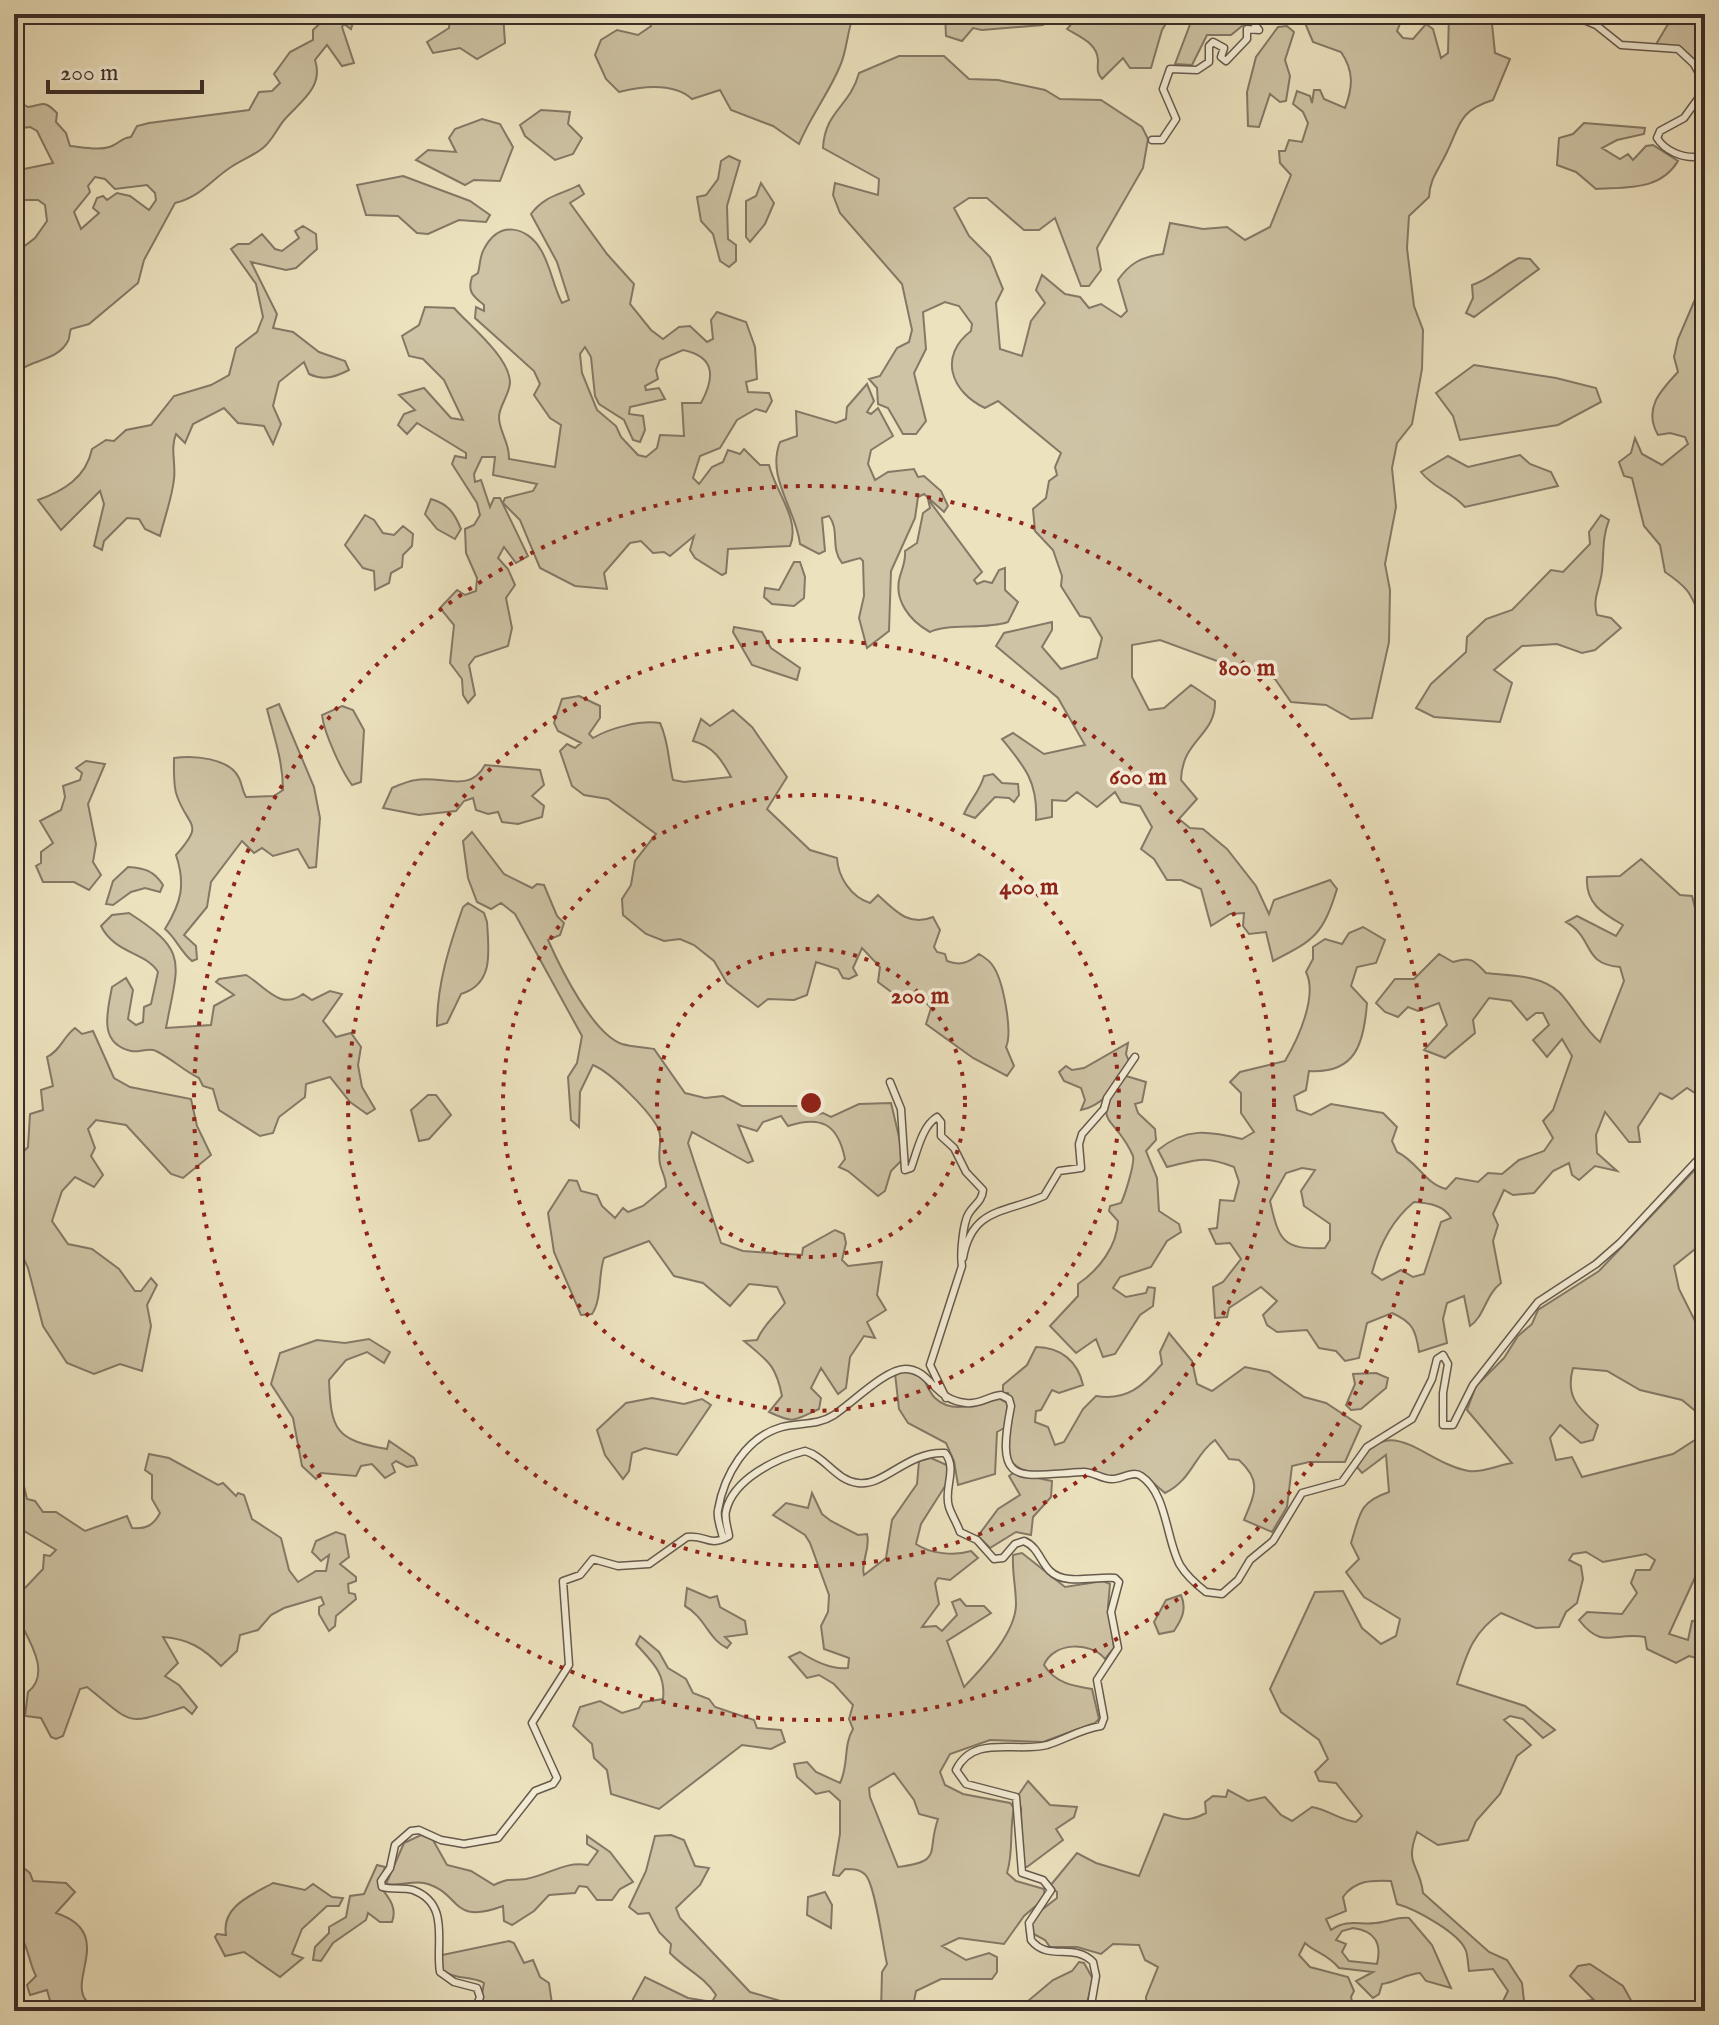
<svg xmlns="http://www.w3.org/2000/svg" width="1719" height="2025" viewBox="0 0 1719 2025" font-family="'IM FELL English',serif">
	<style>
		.green { fill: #cec3a4; stroke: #847866; stroke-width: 2; fill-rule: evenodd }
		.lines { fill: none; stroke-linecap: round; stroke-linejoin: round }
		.minor-casing { stroke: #665a4e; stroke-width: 9 }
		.minor { stroke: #f3ecd5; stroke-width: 6 }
		.ring { fill: none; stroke: #8f2418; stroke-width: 4; stroke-dasharray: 4 8 }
		.centre { fill: #8f2418; stroke: #f3ecd5; stroke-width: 4 }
		.ring-label { font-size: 24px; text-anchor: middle; font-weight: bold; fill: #8f2418; stroke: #f3ecd5; stroke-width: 7; stroke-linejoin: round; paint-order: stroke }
	</style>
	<rect width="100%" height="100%" fill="#ece2be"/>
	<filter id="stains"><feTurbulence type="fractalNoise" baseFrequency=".0025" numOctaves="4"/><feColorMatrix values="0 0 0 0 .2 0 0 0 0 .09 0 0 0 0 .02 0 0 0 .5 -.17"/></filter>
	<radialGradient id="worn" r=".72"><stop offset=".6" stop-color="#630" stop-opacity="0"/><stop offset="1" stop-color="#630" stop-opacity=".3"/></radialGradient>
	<path class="green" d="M 330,14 L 347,14 L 354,19 L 351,29 L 344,24 L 342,27 L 354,63 L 342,66 L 327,45 L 315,60 C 324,87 301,101 285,119 C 277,128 273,140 263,148 C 253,156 241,160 231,167 C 210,181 200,197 175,203 L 144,260 L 138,283 L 89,324 L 71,329 C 69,333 70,338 68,341 C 57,362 29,359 14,375 L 14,254 L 35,238 L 47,221 L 45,205 L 38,200 L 22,200 L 14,209 L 14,171 L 53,163 L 37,131 L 30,127 L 14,129 L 14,99 L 28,107 C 44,105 43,99 57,113 L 56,122 L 66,133 L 70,146 C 82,147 101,151 112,146 C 121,142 121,138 131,137 L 137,126 L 149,123 L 249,110 L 259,92 L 272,91 L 280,83 L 274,74 L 290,52 L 313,40 L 313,30 ZM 95,177 L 105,179 L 115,189 L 147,185 L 155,193 L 156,200 L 149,210 L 130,196 L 117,193 L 107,200 L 103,196 L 97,198 L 93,208 L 99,213 L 81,229 L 74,212 L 90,192 L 88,186 Z
		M 450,14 L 503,14 L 505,43 L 477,59 L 460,48 L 433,53 L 427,42 L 449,28 Z
		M 647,14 L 867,14 L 853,17 C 847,32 847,51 840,66 C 829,93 811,115 799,144 L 773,126 L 731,110 L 720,90 L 692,99 C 673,82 643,86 619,92 L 606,79 L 595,55 L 601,40 L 617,30 L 638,35 L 651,26 Z
		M 945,14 L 1049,14 L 1043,25 L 982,30 L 973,28 L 962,41 L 946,36 Z
		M 1080,14 L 1172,14 L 1162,30 L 1151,68 L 1130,68 L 1123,58 L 1102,79 C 1096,71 1098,69 1098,60 C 1097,43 1080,37 1067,29 Z
		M 1194,14 L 1244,14 L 1242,18 L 1247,22 L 1231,35 L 1207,35 L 1192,65 L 1175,64 Z
		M 1330,14 L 1404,14 L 1397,31 L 1403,38 L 1413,39 L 1426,24 L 1433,29 L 1441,58 L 1448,53 L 1449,14 L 1491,14 L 1495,53 L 1510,59 L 1493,100 C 1457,111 1460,127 1445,156 C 1437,172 1430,179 1429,197 L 1409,216 L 1407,248 L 1414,306 L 1423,330 L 1422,369 L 1412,424 L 1397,443 L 1392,468 L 1396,507 L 1385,564 L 1390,590 L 1389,642 L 1372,718 L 1351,719 L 1326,705 L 1291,702 L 1275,679 L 1257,671 L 1236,668 L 1160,640 L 1132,645 L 1132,677 L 1149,710 L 1164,708 L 1191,685 L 1215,701 C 1216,736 1182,739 1181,780 L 1197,799 L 1179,819 L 1190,828 L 1203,829 L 1227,849 L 1256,886 L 1269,914 L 1274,900 L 1330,880 L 1337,889 C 1323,934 1315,940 1273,961 L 1266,932 L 1249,934 L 1243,926 L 1244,913 L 1230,914 L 1211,926 L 1201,889 L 1181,880 L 1167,880 L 1154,859 L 1141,849 L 1152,827 L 1140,806 L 1121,802 L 1115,792 L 1097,807 L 1077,792 L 1066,801 L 1052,800 L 1052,817 L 1036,820 C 1038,782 1025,767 1002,739 L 1013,733 L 1044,754 L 1085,745 L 1058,698 L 996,646 L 1004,633 L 1052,622 L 1052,630 L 1042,647 L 1061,669 L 1097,658 L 1102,638 L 1090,618 L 1080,616 L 1061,586 L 1062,576 L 1053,550 L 1035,531 L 1033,509 L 1046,498 L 1049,481 L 1057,475 L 1055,467 L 1061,453 L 998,401 L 985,408 C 951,392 938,356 971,331 L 972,324 L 959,306 L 945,302 L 923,312 L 926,349 L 914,373 L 926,421 L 916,434 L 903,434 L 888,408 L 878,404 L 877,388 L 869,379 L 880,376 L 897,348 L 909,342 L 912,330 L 902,284 L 840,213 L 833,195 L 835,183 L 878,195 L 879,179 L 823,148 C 825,110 850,107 859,73 L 899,56 L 944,56 L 969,79 L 998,80 L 1045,90 L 1060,99 L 1101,100 L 1142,127 L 1148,139 L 1143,168 L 1097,248 L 1101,270 L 1089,286 L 1081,286 L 1055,218 L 1039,230 L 1024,230 L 987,198 L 969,198 L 954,208 L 969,236 L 990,257 L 1003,289 L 996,303 L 1000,349 L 1022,356 L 1031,321 L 1045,303 L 1036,290 L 1042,275 L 1065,294 L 1080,297 L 1089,308 L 1101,304 L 1121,317 L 1127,311 L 1118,280 C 1130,263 1141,257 1163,254 L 1170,223 L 1203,229 L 1227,227 L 1245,240 L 1270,227 L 1291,175 L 1280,163 L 1279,151 L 1285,151 L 1289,140 L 1302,142 L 1308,123 L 1303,112 L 1293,104 L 1297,91 L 1310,96 L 1312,103 L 1314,90 L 1320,90 L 1324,99 L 1345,108 C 1353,87 1354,71 1341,52 L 1313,42 L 1305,23 L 1328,19 Z
		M 1674,14 L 1705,14 L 1705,104 L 1702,108 C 1700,99 1703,97 1704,88 C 1706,71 1692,54 1677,46 L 1655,46 Z
		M 1287,26 L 1294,32 L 1285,60 L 1290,76 L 1286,101 L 1280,102 L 1270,94 L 1259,127 L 1248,126 L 1247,92 L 1256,57 L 1278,27 Z
		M 541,110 L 570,112 L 568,124 L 582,138 L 573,154 L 555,160 L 525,136 L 520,125 Z
		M 482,119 L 500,124 L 513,147 L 500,181 L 474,180 L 465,185 L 416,160 L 428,150 L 456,152 L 449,138 L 455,129 Z
		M 1584,123 L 1645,128 L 1644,134 L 1617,140 L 1602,148 L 1620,159 L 1628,154 L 1633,160 L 1646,146 L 1653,145 L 1678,161 C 1660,191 1627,187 1596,189 L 1576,172 L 1557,165 L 1559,138 L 1573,134 Z
		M 729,156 L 740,161 L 727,206 L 728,239 L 736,245 L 736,261 L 729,267 L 720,261 L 713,234 L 701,221 L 697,197 L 706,195 L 718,179 L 721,161 Z
		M 403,176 L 470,201 L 490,215 L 486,222 L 459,220 L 428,234 L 417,233 L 398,216 L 366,215 L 357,185 Z
		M 761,183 L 774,203 L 765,224 L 750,242 L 746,237 L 746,201 L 756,196 Z
		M 579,185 L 584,194 L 570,203 L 607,254 L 634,284 L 630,304 L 651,330 L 663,339 L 679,327 L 690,326 L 707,342 L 713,339 L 711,320 L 717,312 L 746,322 L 755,347 L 757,379 L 746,382 L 748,392 L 769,393 L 772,401 L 766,412 L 756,409 L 737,420 L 720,448 L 700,456 L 693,478 L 699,484 L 712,467 L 723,462 L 728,450 L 740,454 L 744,449 L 760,465 L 769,465 C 775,491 801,520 790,546 L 728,549 L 726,573 L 722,575 L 695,558 L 690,550 L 694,536 L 670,556 L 664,552 L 653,553 L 641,541 L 630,543 L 604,573 L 607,589 L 575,586 L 540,568 L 520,520 L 503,503 L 505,498 L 533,491 L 537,484 L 493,475 L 495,457 L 482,457 L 474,474 L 475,482 L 481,480 L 490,507 L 494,498 L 500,498 L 528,556 L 516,563 L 504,547 L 498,558 L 508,569 L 515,585 L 506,598 L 512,628 L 508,646 L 475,657 L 469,665 L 475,695 L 468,703 L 463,695 L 462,679 L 450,663 L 454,625 L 440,608 L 457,590 L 465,595 L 476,591 L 477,578 L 466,553 L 465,529 L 474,525 L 480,515 L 477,503 L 452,464 L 455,456 L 466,458 L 466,453 L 417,423 L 407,434 L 398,425 L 404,414 L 415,410 L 399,395 L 424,388 L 451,418 L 463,420 L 444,380 L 423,359 L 409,356 L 402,336 L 419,325 L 425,307 L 454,308 C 470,326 509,357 510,382 C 510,394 499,406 499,417 C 499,432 510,443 509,459 L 555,467 L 561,425 L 550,418 L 534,395 L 540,384 L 534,371 L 475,318 L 476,307 L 484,311 L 484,305 C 473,296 467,292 472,277 L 478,273 C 480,266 480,255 484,249 C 499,220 527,226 541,250 C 551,267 553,286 562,303 L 569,300 L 557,262 L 531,214 C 545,195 561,195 579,185 ZM 585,347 L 591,357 L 595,396 L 599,404 L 624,420 L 633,440 L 640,442 L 645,430 L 643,416 L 629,414 L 630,407 L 665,399 L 659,388 L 646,390 L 645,386 L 658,379 L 656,370 L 660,360 L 683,350 C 717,357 714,379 701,403 L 682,403 L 684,436 L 660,435 L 657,448 L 646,457 L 638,455 L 621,437 L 616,426 L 597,410 L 582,373 L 580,354 Z
		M 303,226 L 316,234 L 317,249 L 296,268 L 286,270 L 251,262 L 277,314 L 273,328 L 293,332 L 319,352 L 345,361 L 349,370 C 335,377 324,381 309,374 L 304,362 L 279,382 L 273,406 L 281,424 L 273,444 L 264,426 L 238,423 L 224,408 L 193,424 L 185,443 L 176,434 C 170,449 176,463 174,479 C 172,498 165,516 160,536 L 145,529 L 139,519 L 127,518 L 104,541 L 102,550 L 94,546 L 104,504 L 100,491 L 61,530 L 38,500 C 63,491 86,478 92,449 L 106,440 L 114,441 L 126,430 L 151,425 L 174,396 L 211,385 L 229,375 L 236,348 L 257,332 L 263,317 L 256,284 L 231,249 L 238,244 L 249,244 L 262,234 L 275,249 L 282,251 L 299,238 L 295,231 Z
		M 1519,258 L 1530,259 L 1539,269 L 1474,317 L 1466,313 L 1473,298 L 1472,285 C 1491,279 1502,266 1519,258 Z
		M 1705,276 L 1705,624 C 1689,597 1696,593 1665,572 L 1660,545 L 1644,526 L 1632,478 L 1624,476 L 1619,462 L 1631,453 L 1635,438 L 1642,454 L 1662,465 L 1688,444 L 1685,437 L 1670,433 L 1658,435 C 1643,409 1660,391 1678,372 L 1674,357 L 1678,339 Z
		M 1474,365 L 1556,378 L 1596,388 L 1601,402 L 1558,425 L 1460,440 L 1453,416 L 1436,393 Z
		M 867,384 L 874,401 L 867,412 L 871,414 L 878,408 L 893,436 L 871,450 L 868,464 L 875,480 L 888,472 L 914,469 L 918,477 L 924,476 L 941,491 L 948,506 L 944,512 L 924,494 L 918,497 L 915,518 L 891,571 L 889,631 L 867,648 L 859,618 L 864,596 L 863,561 L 860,558 L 842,563 C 830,548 840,530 829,516 L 822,518 L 825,551 L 819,554 L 800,544 C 796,509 766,478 780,442 L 797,436 L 796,411 L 836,423 L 846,419 L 847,407 Z
		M 1520,455 L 1530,464 L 1551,472 L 1558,486 L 1465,507 C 1451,491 1434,489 1421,472 L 1448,456 L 1468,467 Z
		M 431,499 C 448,504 454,512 461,529 L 455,539 L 437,529 L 425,514 Z
		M 928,499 L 982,572 L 974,580 L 977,584 L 984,581 L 992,583 L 999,570 L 1005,568 L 1005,590 L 1018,602 L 1008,622 C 985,630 946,623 930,632 C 910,621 893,600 900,576 C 903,567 906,560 905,551 L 917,543 L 923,513 L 930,508 Z
		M 365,515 L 374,520 L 383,533 L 394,535 L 403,526 L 413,534 L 412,546 L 403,555 L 402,567 L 391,573 L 389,583 L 375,590 L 374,571 L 363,568 L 345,545 Z
		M 1601,515 L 1609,520 C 1602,538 1604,553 1602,571 C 1600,589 1592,598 1597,615 L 1611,618 L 1621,628 L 1595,650 L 1582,653 L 1557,644 L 1522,646 L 1494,670 L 1512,683 L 1500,722 L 1434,717 L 1416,708 L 1431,684 L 1466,652 L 1467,637 L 1486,619 L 1512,610 L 1551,570 L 1563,572 L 1590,544 L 1589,532 Z
		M 794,562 L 800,562 L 805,577 L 804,598 L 794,606 L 772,604 L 764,597 L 765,588 L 779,590 Z
		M 734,627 L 762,632 L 771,648 L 800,668 L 797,680 L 752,665 L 733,632 Z
		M 579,696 L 600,706 L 600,718 L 589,734 L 593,738 C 610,728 640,720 660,723 C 669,742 668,760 673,780 L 684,782 L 731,777 C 722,760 713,746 693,741 L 701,719 L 710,726 L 733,710 L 752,727 L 787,777 L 767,809 L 810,850 L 837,858 C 838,877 851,897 870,903 L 878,895 C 895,911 909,927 933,917 L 940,930 L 934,947 L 937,952 L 945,954 L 947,961 C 960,966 968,963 979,954 C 984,957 990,961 993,966 C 1003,980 1013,1032 1006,1047 L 1014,1066 L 1007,1076 L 973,1058 L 926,1024 L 931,1008 L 917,993 L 894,994 L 878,982 L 880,967 L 862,948 L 853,968 L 857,975 L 849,979 L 843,978 L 838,969 L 816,962 L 807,995 L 794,1000 L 768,999 L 758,1007 L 727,983 L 714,961 L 694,945 L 680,939 L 664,941 L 646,934 L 623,915 L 622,899 L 631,885 L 635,861 L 656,834 L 608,799 L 584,795 L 572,786 L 560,751 L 567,744 L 575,748 L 581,743 L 558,731 L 554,723 L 562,699 Z
		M 279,704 L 314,787 L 320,818 L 316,867 L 309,868 L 298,849 L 273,856 L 262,848 L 254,853 L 242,841 L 211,882 L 207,907 L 184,935 L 196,946 L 197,959 L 192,961 C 180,951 176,938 165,929 C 181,903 186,885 176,855 C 205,822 189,829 177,796 C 173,786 174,770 174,758 C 193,755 230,758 239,778 C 242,784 242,790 246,797 L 274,796 L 283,790 C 283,761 274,737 267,709 Z
		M 342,706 L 353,710 L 364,730 L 361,782 L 352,785 C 341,770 324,733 322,715 Z
		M 86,761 L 105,764 L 88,804 L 96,844 L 93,862 L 101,875 L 89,890 L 74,882 L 43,882 L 36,866 L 41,863 L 41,852 L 53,843 L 40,821 L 61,810 L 65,797 L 63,786 L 80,780 L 82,773 L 76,768 Z
		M 485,765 L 540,770 L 544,785 L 532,796 L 544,806 L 542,817 L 518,824 L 502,822 L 498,812 L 488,814 L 476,810 L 473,798 L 464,801 L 456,811 L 419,815 L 383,808 L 392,788 C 399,785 408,781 416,780 C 441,775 470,794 485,765 Z
		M 993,774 L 1002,783 L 1018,784 L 1019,795 L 1014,802 L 1009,798 L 995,797 L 975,818 L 964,814 C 970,800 980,791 984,776 Z
		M 472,832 L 504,874 L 532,888 L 537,884 L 544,885 L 557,916 L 564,923 L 560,935 L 548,940 C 561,969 593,1034 622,1044 C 632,1047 644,1047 654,1049 L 685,1093 L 705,1098 L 723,1096 L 742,1106 L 804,1106 L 816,1115 L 823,1113 L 831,1117 L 859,1104 L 891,1103 L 904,1158 L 891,1171 L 885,1191 L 878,1196 L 848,1171 L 839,1167 L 845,1159 C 838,1124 821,1115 788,1126 L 781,1116 L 763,1122 L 757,1131 L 738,1125 L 753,1161 L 748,1163 L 692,1132 L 688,1143 L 721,1243 L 743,1251 L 802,1255 L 803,1248 L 835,1230 L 844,1234 L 846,1243 L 842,1260 L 848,1266 L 882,1262 L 877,1295 L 886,1310 L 867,1322 L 875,1338 L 864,1336 L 850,1357 L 846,1388 L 838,1394 L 821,1368 L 811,1388 L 821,1398 L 819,1409 C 793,1421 795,1424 769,1412 L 782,1396 C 776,1365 768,1361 744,1341 L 757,1340 C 764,1324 774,1317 785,1303 L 777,1287 L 749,1284 L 730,1306 L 703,1283 L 674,1276 L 649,1241 L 604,1258 C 598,1275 602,1300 592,1314 L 581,1315 L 554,1252 L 548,1213 L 569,1180 L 577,1181 L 581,1191 L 597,1195 L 602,1206 L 615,1218 L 623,1208 L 628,1212 L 643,1206 L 666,1187 C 666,1177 662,1173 660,1164 C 657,1150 664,1138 657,1126 C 647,1109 612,1073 593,1065 L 580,1092 L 579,1127 L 571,1120 L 568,1077 L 577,1063 L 582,1036 L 515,914 L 501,903 L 491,909 L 477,902 L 468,878 L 463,841 Z
		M 1641,859 L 1680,895 L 1692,896 L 1695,908 L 1705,914 L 1705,1090 L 1698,1095 L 1687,1088 L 1672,1099 L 1660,1093 L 1638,1127 L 1640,1142 L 1629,1142 L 1605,1112 L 1596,1135 L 1597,1153 L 1617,1171 L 1595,1166 L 1579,1180 L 1572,1175 L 1569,1163 L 1553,1171 L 1534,1193 L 1513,1195 L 1504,1190 L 1493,1214 L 1498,1225 L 1493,1241 L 1501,1283 C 1486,1294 1484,1317 1470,1326 L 1464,1296 L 1447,1303 L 1443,1319 L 1447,1343 L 1419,1352 C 1416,1331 1413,1322 1392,1313 L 1367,1323 L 1359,1358 L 1345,1361 L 1336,1351 L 1319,1348 L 1307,1330 L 1277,1332 L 1267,1325 L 1263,1315 L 1277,1301 L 1261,1287 L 1229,1308 L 1227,1317 L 1215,1318 L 1213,1287 L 1223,1282 L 1241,1259 L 1230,1243 L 1216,1244 L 1209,1229 L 1217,1228 L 1220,1200 L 1234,1201 L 1239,1182 L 1234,1167 C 1203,1155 1197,1160 1167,1167 L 1158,1150 C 1186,1127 1209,1131 1242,1139 L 1254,1132 L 1241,1113 L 1241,1093 L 1230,1082 L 1240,1072 L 1285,1061 C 1298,1039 1318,996 1306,972 L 1313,959 L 1313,947 L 1325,939 L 1342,944 L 1349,933 L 1363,927 L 1385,940 L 1376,963 L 1357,967 L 1351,986 L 1367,1003 C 1364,1043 1356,1074 1309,1071 L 1306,1090 L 1294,1096 L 1297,1110 L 1311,1115 L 1331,1104 L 1383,1113 L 1397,1127 L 1392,1141 L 1397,1152 C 1417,1161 1425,1184 1446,1189 L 1456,1178 L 1478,1182 L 1488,1173 L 1502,1174 L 1519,1160 L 1544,1151 L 1553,1138 L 1543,1121 L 1553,1110 L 1572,1056 L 1562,1039 L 1547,1057 L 1533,1040 L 1549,1025 L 1543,1013 L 1536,1013 L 1527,1020 L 1511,1001 L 1489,998 L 1473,1020 L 1475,1033 L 1445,1058 L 1424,1050 L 1447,1025 L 1439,1003 L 1418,1011 L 1408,1007 L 1398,1017 L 1385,1012 L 1376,1003 L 1395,979 L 1414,979 L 1439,954 L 1453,962 C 1470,956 1474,960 1486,973 C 1510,976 1539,974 1559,992 C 1574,1007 1583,1028 1600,1042 L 1624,981 L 1620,967 C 1581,964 1595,938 1566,922 L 1577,916 L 1616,936 L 1623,925 C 1602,913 1585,903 1587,877 L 1620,876 ZM 1302,1168 L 1315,1170 L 1301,1191 L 1304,1206 L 1330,1224 L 1330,1240 L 1325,1248 C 1283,1250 1279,1241 1270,1201 L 1286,1173 ZM 1414,1202 C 1428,1203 1444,1205 1451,1218 L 1441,1222 L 1424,1274 L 1413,1277 L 1401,1270 L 1382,1280 L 1372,1273 C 1379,1246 1392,1220 1414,1202 Z
		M 128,867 C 145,868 154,871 163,885 L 160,892 L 145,888 L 131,892 L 113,905 L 106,904 L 113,881 Z
		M 468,903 L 484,913 L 487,922 C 489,952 494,984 461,994 L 447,1023 L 437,1026 C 437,984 449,947 463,907 Z
		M 129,913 C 190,952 178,962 166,1028 L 211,1025 L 214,1006 L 234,995 L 216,982 L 219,979 L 246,975 C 266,987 280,1011 303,994 L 312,1000 L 330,991 L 342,994 L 323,1021 L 336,1037 L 351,1033 L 361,1047 L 358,1065 L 362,1087 L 375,1109 L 367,1114 L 350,1102 L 330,1077 L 306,1084 L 305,1097 L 279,1117 L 273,1133 L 260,1136 L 219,1110 L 213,1089 L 203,1086 L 199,1078 C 184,1071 171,1058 156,1051 C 149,1047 139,1053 131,1051 C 97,1043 108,1010 112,987 L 126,978 L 133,990 L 128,1019 L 136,1025 L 143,1022 L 144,1007 L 151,1004 L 158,972 C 146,952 115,954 101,926 L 112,915 Z
		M 75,1028 L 82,1034 L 93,1031 L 114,1078 L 130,1087 L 191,1099 L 197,1126 L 211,1155 L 183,1178 L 171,1174 L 126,1125 L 96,1120 L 88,1129 L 95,1148 L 91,1156 L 103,1175 L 94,1187 L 75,1177 L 62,1191 L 52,1221 L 68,1244 L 92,1249 L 119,1269 L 135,1291 L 141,1291 L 151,1278 L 157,1285 L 147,1305 L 151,1326 L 142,1371 L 120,1364 L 94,1374 L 67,1363 L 43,1326 L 28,1268 L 16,1241 L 14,1173 L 21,1164 L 18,1157 L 28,1147 L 30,1114 L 43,1110 L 41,1090 L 53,1086 L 47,1057 C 61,1050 63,1037 75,1028 Z
		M 1128,1043 L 1126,1054 L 1130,1064 C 1119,1084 1103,1106 1081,1110 L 1085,1100 L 1081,1088 L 1064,1081 L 1059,1072 L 1066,1066 L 1072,1070 L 1084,1068 Z
		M 1126,1076 L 1146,1082 L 1142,1102 L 1135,1104 L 1138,1113 L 1155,1129 L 1156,1140 L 1146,1151 L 1157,1178 L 1159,1211 L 1179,1224 L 1181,1232 L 1167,1241 L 1151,1267 L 1120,1277 L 1113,1288 L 1126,1297 L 1146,1293 L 1148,1287 L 1155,1288 L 1153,1306 L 1140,1315 L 1115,1354 L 1103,1357 L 1096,1339 L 1076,1353 L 1050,1326 L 1078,1296 L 1078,1284 C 1099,1270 1117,1246 1118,1221 L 1109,1211 L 1110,1206 L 1121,1203 C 1125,1195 1135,1163 1133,1156 C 1115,1113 1087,1126 1126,1076 Z
		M 428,1095 L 436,1095 L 451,1115 L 429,1139 L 419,1141 L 411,1110 Z
		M 1705,1159 L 1705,1241 L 1674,1266 L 1679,1289 L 1705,1341 L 1705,1419 L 1682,1400 L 1640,1390 L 1607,1371 L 1573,1368 C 1565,1396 1578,1408 1598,1425 L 1593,1440 L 1581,1443 L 1560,1425 L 1550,1438 L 1556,1460 L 1572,1457 L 1582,1477 L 1673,1454 L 1698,1438 L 1705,1438 L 1705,1567 L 1697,1573 L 1669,1634 L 1688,1640 L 1692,1621 L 1705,1620 L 1705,1660 L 1689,1656 L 1676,1663 L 1647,1649 L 1645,1637 C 1614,1631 1603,1651 1579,1620 L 1587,1612 L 1622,1614 L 1637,1593 L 1631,1583 L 1636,1570 L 1650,1570 L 1655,1560 L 1646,1554 L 1603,1562 L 1586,1552 L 1573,1554 L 1569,1560 L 1581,1566 L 1583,1579 L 1577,1603 L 1566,1612 L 1559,1627 L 1536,1628 L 1501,1613 C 1473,1632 1467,1653 1457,1684 L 1525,1706 L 1555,1730 L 1543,1738 L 1523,1719 L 1510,1716 L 1504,1720 L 1531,1745 L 1517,1756 L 1500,1794 L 1476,1821 L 1468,1840 L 1438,1845 L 1417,1832 C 1404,1866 1420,1864 1423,1893 L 1489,1952 L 1507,1960 L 1522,1983 L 1525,2010 L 1493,2011 L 1500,2007 L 1508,1991 L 1493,1969 L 1469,1971 C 1468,1965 1468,1957 1466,1951 C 1460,1933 1415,1909 1397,1904 L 1391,1881 C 1372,1880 1355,1880 1343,1897 L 1346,1911 L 1326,1919 L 1331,1930 C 1349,1917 1363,1927 1382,1922 C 1393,1920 1397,1917 1409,1918 L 1432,1945 L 1451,1988 L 1426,1981 L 1420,1973 C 1406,1974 1396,1982 1382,1984 L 1379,1994 L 1373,1998 L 1356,1981 L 1373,1972 L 1339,1968 C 1326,1953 1317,1954 1305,1943 L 1299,1955 L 1310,1967 L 1348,1977 L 1354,1991 L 1351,1997 L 1354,2011 L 1333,2011 L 1320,2006 L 1305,2011 L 1147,2011 L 1146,1997 L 1158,1967 L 1145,1960 L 1139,1945 L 1113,1944 L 1101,1954 L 1077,1947 L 1050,1947 L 1045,1940 L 1032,1933 L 1030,1919 L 1057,1898 L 1057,1892 L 1050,1886 L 1077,1853 L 1096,1863 L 1139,1876 L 1164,1814 C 1182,1820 1189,1822 1206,1813 L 1205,1802 L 1213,1796 L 1226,1797 L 1228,1790 L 1248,1801 L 1265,1797 L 1281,1815 L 1292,1821 L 1312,1807 C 1329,1810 1339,1820 1356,1822 L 1362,1816 L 1336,1783 L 1319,1781 L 1315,1772 L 1328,1759 L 1319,1740 L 1281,1712 L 1270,1689 L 1315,1592 L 1343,1591 L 1362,1628 L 1381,1644 L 1396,1636 L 1400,1619 L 1364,1597 L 1346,1572 L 1359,1559 L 1351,1543 C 1360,1514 1359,1502 1389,1492 L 1386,1455 L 1362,1473 L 1357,1467 C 1388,1408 1425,1464 1469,1471 C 1481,1473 1499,1465 1512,1463 L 1467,1410 L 1476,1386 L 1504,1358 L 1518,1336 L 1532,1324 L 1538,1310 L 1599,1271 ZM 1353,1928 C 1375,1931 1382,1943 1377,1964 L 1349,1961 L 1342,1952 L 1346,1944 L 1336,1940 L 1342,1931 Z
		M 1169,1333 L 1192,1361 L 1197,1384 L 1212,1391 L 1245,1367 L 1269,1372 L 1304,1397 L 1326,1403 L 1361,1426 L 1345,1462 L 1309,1462 L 1292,1466 L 1287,1507 L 1272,1532 L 1244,1520 C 1255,1493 1262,1481 1239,1460 L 1229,1459 L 1215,1440 C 1194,1455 1192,1480 1165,1493 L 1143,1474 C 1134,1475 1121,1479 1111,1478 C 1103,1476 1095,1470 1087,1470 C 1061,1467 1017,1486 1006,1451 L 1013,1406 L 1008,1393 L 1003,1393 L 1003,1385 L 1027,1365 L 1036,1347 C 1061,1347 1078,1362 1083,1385 L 1059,1393 L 1052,1390 L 1041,1410 L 1036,1411 L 1035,1422 L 1048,1427 L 1055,1445 L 1064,1442 L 1083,1409 L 1096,1396 C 1127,1401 1143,1386 1162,1364 L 1160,1352 Z
		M 369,1339 L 390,1352 L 384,1363 L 367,1352 L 346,1360 L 329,1380 C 331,1430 335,1440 387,1449 L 389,1441 L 414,1458 L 417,1465 L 407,1467 L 396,1461 L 392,1464 L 395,1472 L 385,1478 L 372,1464 L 361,1466 L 356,1476 L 321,1473 L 316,1479 L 302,1466 L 293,1418 L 271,1384 L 280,1353 L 317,1340 L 345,1343 Z
		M 911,1371 L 921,1375 C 926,1382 929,1392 935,1398 C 954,1416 979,1402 1000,1399 L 1008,1403 L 1006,1427 L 997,1432 L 995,1474 L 958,1485 L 954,1461 L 946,1443 L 908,1423 L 899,1409 L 895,1373 Z
		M 1376,1373 L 1388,1378 L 1386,1388 L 1361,1409 L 1351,1410 L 1346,1405 L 1355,1384 L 1353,1374 Z
		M 652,1398 L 684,1404 L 702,1399 L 711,1405 L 677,1455 L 645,1448 L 632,1453 L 629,1471 L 623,1479 L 605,1455 L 597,1430 L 626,1403 Z
		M 149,1454 L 169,1458 L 218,1485 L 223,1483 L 236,1496 L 238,1493 L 244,1495 L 252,1519 L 281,1538 L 289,1570 L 298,1582 L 316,1571 L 326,1571 L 329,1555 L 321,1561 L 312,1552 L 316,1541 L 336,1532 L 345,1535 L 349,1557 L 340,1564 L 356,1577 L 356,1581 L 348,1584 L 349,1593 L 355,1594 L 356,1599 L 336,1616 L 335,1626 L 329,1631 L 319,1614 L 319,1607 L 324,1604 L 321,1597 L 284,1608 L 271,1615 L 258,1630 L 240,1635 L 237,1651 L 221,1666 C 203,1648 189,1639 163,1637 L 178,1663 L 165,1676 L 179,1685 L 197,1707 L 192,1714 L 184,1707 C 123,1725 136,1726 87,1687 L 80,1689 L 63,1736 L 56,1739 L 51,1737 L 41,1718 L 25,1716 L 28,1692 C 52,1673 28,1639 18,1618 L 24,1599 L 23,1590 L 43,1569 L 44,1555 L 50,1556 L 56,1550 L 14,1525 L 14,1475 L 23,1482 L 27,1499 L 35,1501 L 43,1512 L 56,1512 L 85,1531 L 127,1516 L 132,1528 C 146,1529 153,1526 160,1513 L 152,1499 L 152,1475 L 145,1470 Z
		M 931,1458 L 949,1466 L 947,1483 L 921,1524 L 916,1544 C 930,1554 955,1556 971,1551 L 978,1558 L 950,1580 L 938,1578 L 935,1583 L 939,1604 L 922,1627 L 936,1626 L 942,1631 L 957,1615 L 952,1602 L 960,1599 L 966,1606 L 984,1606 L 991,1613 L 947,1641 L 964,1687 C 983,1667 1015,1634 1016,1605 C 1016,1587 1012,1573 1013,1555 L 1022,1553 L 1065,1587 L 1103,1581 L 1110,1584 L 1108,1607 L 1114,1648 L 1105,1659 C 1091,1641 1053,1642 1044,1665 C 1055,1683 1073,1686 1092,1689 L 1099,1719 L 1095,1723 L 1043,1742 L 990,1740 L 950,1754 L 940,1772 L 945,1785 L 963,1794 L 1010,1803 L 1014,1808 C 1009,1831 1014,1850 1007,1873 L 1016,1881 L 1044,1889 L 1045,1898 L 1024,1916 L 1004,1944 L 959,1938 L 942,1946 L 966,1960 L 989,1953 L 997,1957 L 997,1972 L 992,1979 L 941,1979 L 916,1991 L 912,2011 L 881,2011 L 882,1972 L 887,1964 C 883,1947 876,1891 867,1877 C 862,1869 853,1869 845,1869 L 839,1876 L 833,1875 L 840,1834 L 840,1801 L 829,1791 L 816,1794 L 797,1777 L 794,1764 L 807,1762 L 816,1772 L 840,1783 C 849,1765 843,1746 853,1729 L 849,1719 L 853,1705 L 834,1684 L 819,1675 L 807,1678 L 789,1657 L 800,1652 C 814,1661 832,1670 848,1668 L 849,1658 L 824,1649 L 821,1626 L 828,1612 L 829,1595 L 810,1543 L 805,1535 L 773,1515 L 786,1503 L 808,1508 L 812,1493 L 822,1514 L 831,1521 L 858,1535 L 867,1534 C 871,1550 860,1562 864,1575 L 886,1558 L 892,1520 L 917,1484 L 919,1461 ZM 894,1773 L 914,1800 L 919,1814 L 938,1819 C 926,1853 944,1861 898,1867 L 870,1797 L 869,1788 Z
		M 1013,1473 L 1052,1481 L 1051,1497 L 1033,1517 L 1031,1535 L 1016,1532 L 990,1548 L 978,1536 L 998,1509 L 1020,1495 L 1009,1476 Z
		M 687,1588 L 710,1598 L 717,1596 L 720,1607 L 745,1621 L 747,1634 L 725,1637 L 731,1643 L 727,1648 C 709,1640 705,1617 685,1606 Z
		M 1181,1595 C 1187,1609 1182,1619 1174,1631 L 1159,1634 L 1154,1622 L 1166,1600 Z
		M 640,1636 L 659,1652 L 668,1668 L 686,1679 L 693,1693 L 709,1699 L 715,1707 L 754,1720 L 757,1728 L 781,1730 L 785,1742 L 771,1749 L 742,1745 L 659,1809 L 611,1794 L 607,1770 L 594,1758 L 592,1744 L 573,1726 L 580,1707 L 600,1701 L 622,1713 L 639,1708 L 643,1702 L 663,1699 C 666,1673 652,1662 636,1644 Z
		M 1028,1781 L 1050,1805 L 1077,1807 L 1074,1817 L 1056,1829 L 1063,1840 L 1027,1867 L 1022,1866 L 1021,1808 L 1017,1797 Z
		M 421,1835 L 433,1840 L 447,1865 L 471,1871 L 494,1885 C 511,1877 511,1881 526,1879 C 549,1875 564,1861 588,1865 L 598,1851 L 587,1844 L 587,1836 L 610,1852 L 633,1882 L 620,1889 L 612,1900 L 597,1900 L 587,1887 L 579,1886 L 575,1893 L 549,1895 L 534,1911 L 512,1925 L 504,1921 L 503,1906 C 449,1926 462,1892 424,1883 C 412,1881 398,1886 386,1884 L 404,1843 Z
		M 671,1835 L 684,1840 L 695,1866 L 709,1868 L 700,1885 L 676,1908 L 680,1918 L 750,1992 L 781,2001 L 786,2011 L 631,2011 L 633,1999 L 645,1977 L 688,1998 L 712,2002 L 716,1995 C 704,1976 685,1969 670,1953 L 671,1944 L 659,1932 L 649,1913 L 638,1914 L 629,1907 L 646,1871 L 655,1836 Z
		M 14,1860 L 30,1873 L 33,1881 L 66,1883 L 75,1892 L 56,1913 C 114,1932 70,1977 85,1999 C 88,2004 96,2007 100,2011 L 53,2011 L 47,1990 L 30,1995 L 27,1985 L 36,1976 C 29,1963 29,1950 21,1936 L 14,1934 Z
		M 377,1865 L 385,1867 L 379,1885 C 387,1896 398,1906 392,1922 L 380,1922 L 368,1913 L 366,1920 L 333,1943 L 321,1961 L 313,1960 L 315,1947 L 329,1933 L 329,1927 L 346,1917 L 350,1896 L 364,1894 Z
		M 273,1883 L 305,1890 L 313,1884 L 332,1897 L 343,1898 L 339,1906 L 327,1906 L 302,1929 L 292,1954 L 303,1958 L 280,1977 L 244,1952 L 225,1956 L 215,1937 L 217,1934 L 226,1935 C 221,1906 252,1895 273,1883 Z
		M 825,1892 L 832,1905 L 831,1928 L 807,1915 L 808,1897 Z
		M 509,1941 L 514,1943 L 524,1963 L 533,1960 L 540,1977 L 549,1983 L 553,2011 L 519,2011 L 511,2004 L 507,2011 L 479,2011 L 484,1983 C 470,1975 455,1981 441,1969 L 442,1955 Z
		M 1079,1962 L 1084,1963 L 1093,1979 L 1085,2011 L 1016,2011 L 1053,1980 L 1072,1971 Z
		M 1590,1964 L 1623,1986 L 1637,2011 L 1624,2011 L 1618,2005 L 1610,2011 L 1542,2011 L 1565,2003 L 1594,2000 L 1570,1976 L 1578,1966 Z"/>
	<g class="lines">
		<defs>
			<path id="minor" d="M 1283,14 L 1302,20 L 1318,14
				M 1570,14 L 1596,25 L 1621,45 L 1678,49 L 1694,64 L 1700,75 L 1700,96 L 1684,118 L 1660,131 L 1657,138 C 1665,151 1682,158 1697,157 L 1705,146
				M 1152,140 L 1162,140 L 1176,119 L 1163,89 L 1170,69 L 1197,70 L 1209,62 L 1209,46 L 1213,42 L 1224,48 L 1221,57 L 1226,61 L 1247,39 L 1247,29 L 1259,30 L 1247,14
				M 890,1082 L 901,1109 L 905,1170 L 911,1168 C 917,1152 922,1126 937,1117 L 941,1122 L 941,1136 L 954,1148 L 966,1172 L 983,1190 C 982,1201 975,1204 969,1213 C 963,1222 960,1254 962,1266 L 930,1365 L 946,1398
				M 963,1258 C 972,1207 1006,1213 1044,1196 L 1059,1171 L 1081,1168 L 1079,1144 L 1082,1134 L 1104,1109 L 1107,1098 L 1135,1057
				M 723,1539 C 722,1530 716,1519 718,1510 C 724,1475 746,1437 782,1427 C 801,1422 817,1426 834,1415 C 852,1403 886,1369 905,1369 C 931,1369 933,1400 966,1403 C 979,1405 989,1396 1001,1395 L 1009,1399 L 1011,1406 C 995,1487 1016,1476 1082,1472 C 1093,1471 1101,1479 1111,1479 C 1121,1480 1132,1470 1141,1476 C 1167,1493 1166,1540 1180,1565 C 1186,1575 1197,1585 1206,1592 L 1222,1594 L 1238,1580 L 1250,1560 L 1273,1541 L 1302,1493 L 1342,1482 L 1367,1447 L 1412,1419 L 1432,1379 L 1437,1359 L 1443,1355 L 1448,1364 L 1443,1393 L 1443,1425 L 1453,1425 L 1473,1385 L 1538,1302 L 1596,1264 L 1620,1243 L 1705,1152
				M 475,2011 L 480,1997 L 477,1988 L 454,1982 L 440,1972 C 435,1944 451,1904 413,1890 C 403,1887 392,1890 382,1887 L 381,1881 L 390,1868 L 395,1845 L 411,1831 L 419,1830 L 441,1840 L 464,1844 L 498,1838 L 535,1791 L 553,1784 L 557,1778 L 532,1723 L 569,1665 L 563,1581 L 580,1575 L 593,1559 L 618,1566 L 649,1564 L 687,1537 C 706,1534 708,1548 729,1536 C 728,1528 724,1519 726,1511 C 733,1479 777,1458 805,1451 C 826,1457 835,1480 858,1483 C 884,1487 907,1451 945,1453 C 958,1469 943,1489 949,1507 C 952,1516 957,1523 960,1532 L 977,1540 L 994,1559 L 1003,1558 L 1015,1544 L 1024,1541 C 1038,1547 1040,1561 1050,1571 C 1065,1586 1095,1576 1115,1578 L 1119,1582 L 1111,1612 L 1118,1648 L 1097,1680 L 1104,1718 L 1101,1726 C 1081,1729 1066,1739 1047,1745 C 1016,1753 973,1734 956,1770 L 966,1784 L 1016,1797 L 1022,1873 L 1043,1880 L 1051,1890 L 1029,1923 L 1031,1940 C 1048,1962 1074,1942 1093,1962 L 1096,1976 L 1090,2011"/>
		</defs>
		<use href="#minor" class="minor-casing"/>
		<use href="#minor" class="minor"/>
	</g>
	<g class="ring">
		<circle cx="811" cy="1103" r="154"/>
		<circle cx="811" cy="1103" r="308"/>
		<circle cx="811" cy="1103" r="463"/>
		<circle cx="811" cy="1103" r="617"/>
	</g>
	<circle cx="811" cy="1103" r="12" class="centre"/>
	<g class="ring-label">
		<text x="1247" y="675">800 m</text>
		<text x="1138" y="784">600 m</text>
		<text x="1029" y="894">400 m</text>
		<text x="920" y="1003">200 m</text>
	</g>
	<rect width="1719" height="2025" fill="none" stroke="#ece2be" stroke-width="48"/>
	<rect x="16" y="16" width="1687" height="1993" fill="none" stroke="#3a2d28" stroke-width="4"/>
	<rect x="24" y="24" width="1671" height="1977" fill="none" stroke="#3a2d28" stroke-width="2"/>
	<path d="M48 80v12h154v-12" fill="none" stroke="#3a2d28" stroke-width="4"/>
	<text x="60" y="80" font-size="24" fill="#3a2d28" stroke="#f3ecd5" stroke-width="6" paint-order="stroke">200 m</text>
	<rect width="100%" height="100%" filter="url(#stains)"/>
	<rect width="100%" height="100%" fill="url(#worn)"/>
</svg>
